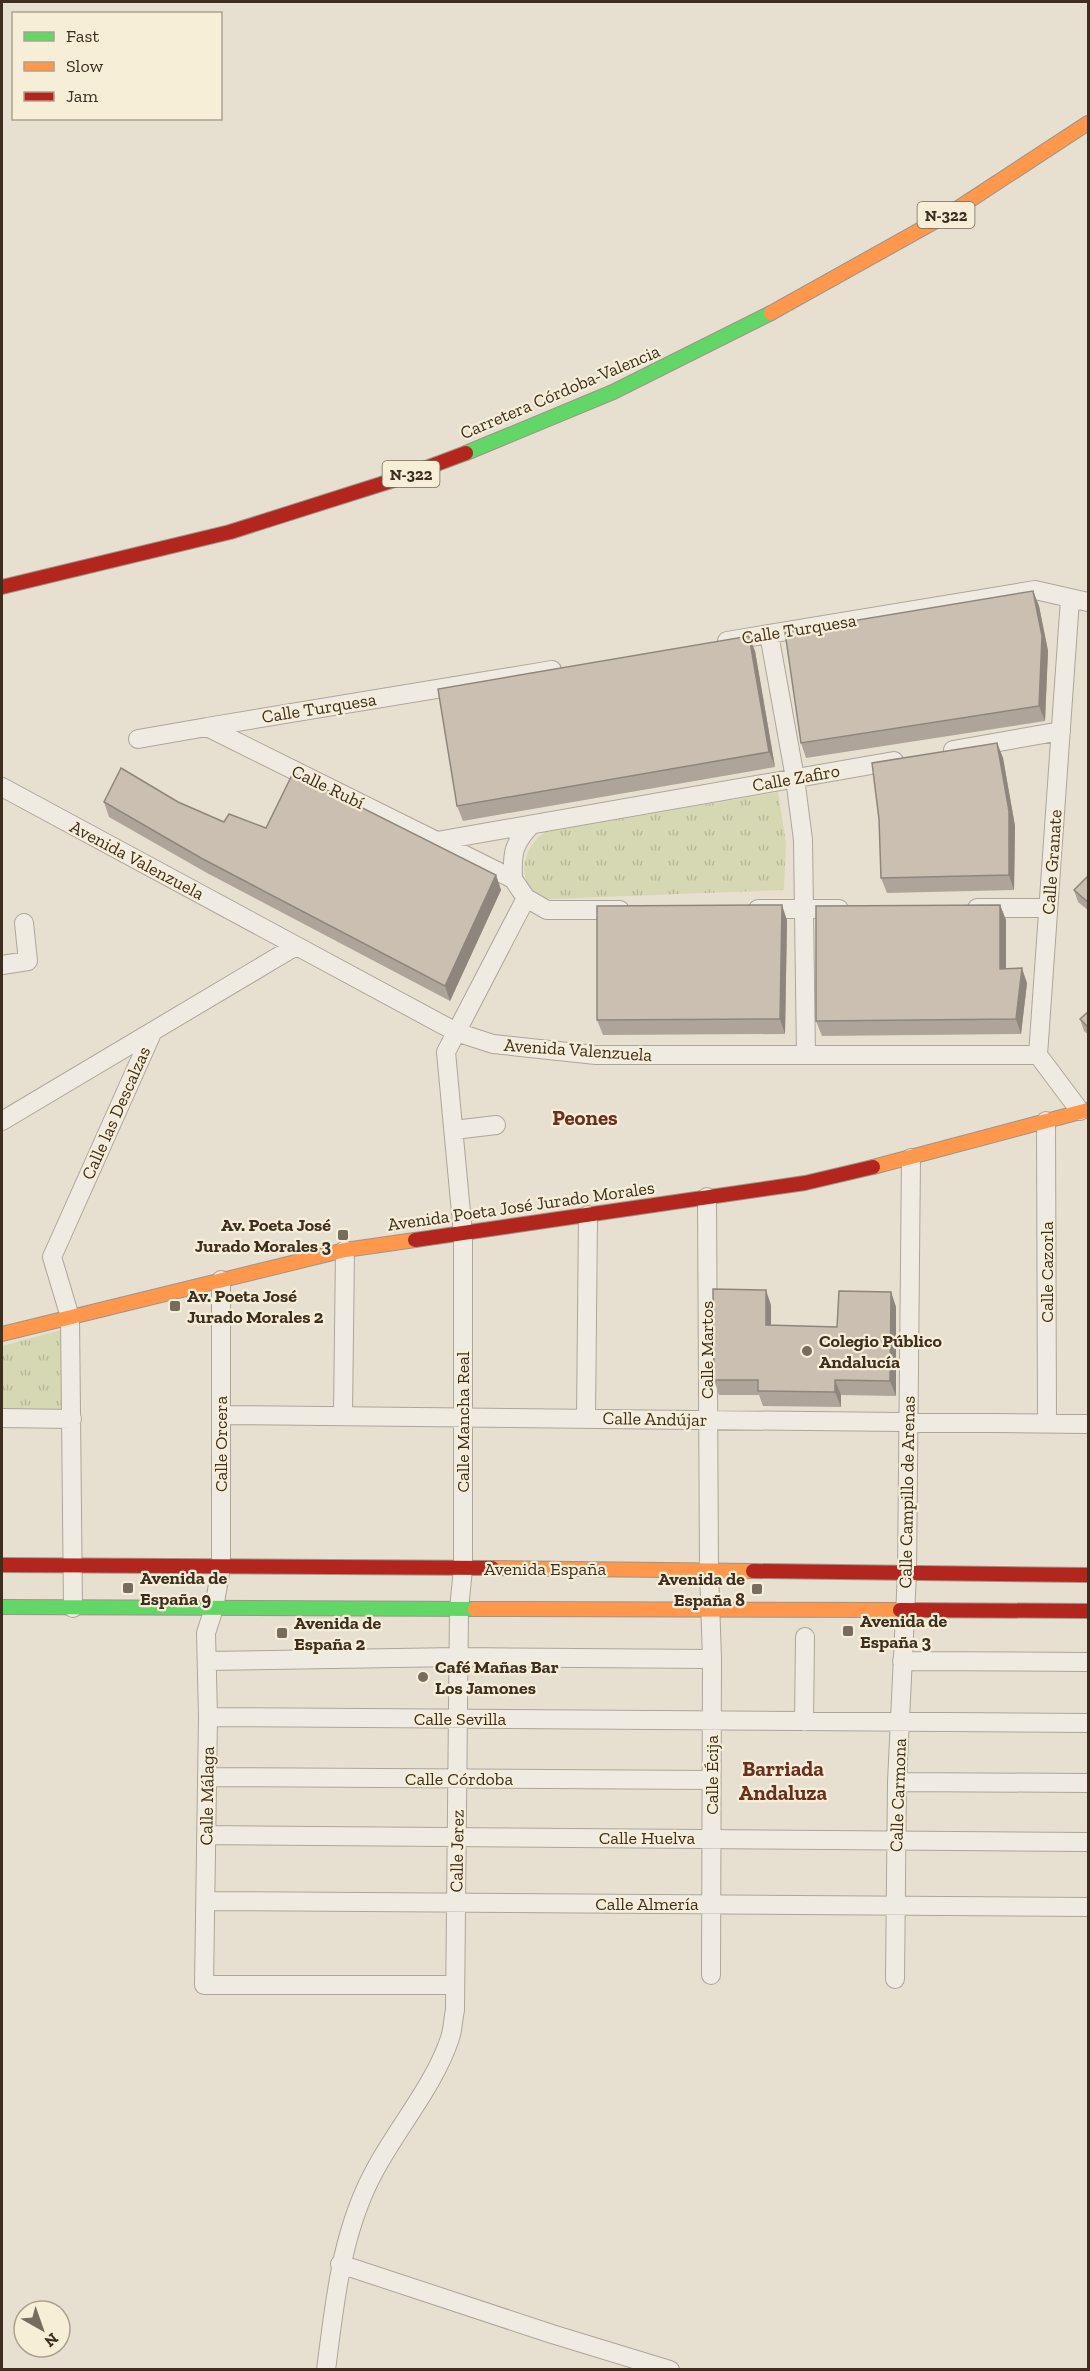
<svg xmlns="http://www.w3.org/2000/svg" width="1090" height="2371" viewBox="0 0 1090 2371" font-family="'Zilla Slab',serif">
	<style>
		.park { fill: url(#park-tufts) }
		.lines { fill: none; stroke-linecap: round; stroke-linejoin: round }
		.street-casing { stroke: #ada599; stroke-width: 20 }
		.fast-casing { stroke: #9c958a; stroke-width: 16 }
		.slow-casing { stroke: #9c958a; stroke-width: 16 }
		.jam-casing { stroke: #9c958a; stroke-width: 16 }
		.street { stroke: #efebe3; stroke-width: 18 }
		.fast { stroke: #63d668; stroke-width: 14 }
		.slow { stroke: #ff974d; stroke-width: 14 }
		.jam { stroke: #b3261e; stroke-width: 14 }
		.wall { fill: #afa499 }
		.shaded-wall { fill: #8e867d }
		.building { fill: #cbbfb2; stroke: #8e867d; stroke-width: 1.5 }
		.poi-dot { fill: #786c5e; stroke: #f7eed8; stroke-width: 2 }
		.labels { text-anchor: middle; stroke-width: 4.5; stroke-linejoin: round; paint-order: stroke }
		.shield { fill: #f7eed8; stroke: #756857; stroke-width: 1.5 }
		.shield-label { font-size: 16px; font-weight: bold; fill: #3d2e20 }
		.street-label { font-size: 18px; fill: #3d2e20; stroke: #f7eed8 }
		.poi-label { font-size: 18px; font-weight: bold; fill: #3d2e20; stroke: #f7eed8; text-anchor: start }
		.quarter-label { font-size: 21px; font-weight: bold; fill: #6b2e1e; stroke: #f7eed8 }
	</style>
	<defs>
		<pattern id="park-tufts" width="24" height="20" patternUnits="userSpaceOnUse" patternTransform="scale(1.5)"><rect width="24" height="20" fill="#d6d7b3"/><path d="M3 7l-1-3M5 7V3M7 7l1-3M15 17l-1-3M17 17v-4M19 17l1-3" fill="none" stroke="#b9b99a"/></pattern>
	</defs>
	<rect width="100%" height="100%" fill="#e7e0d1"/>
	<path class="park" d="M 778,792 L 786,843 L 784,890 L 550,899 C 514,891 519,849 545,832 Z
		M 65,1329 L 65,1414 L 2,1413 L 2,1346 Z"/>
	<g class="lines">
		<defs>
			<path id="street" d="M 1070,599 L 1038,1055 L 1080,1111
				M 769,634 L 795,778 L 803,840 L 806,1055
				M 727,641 L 1035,590 L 1088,602
				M 207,727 L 552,670
				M 138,739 L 207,727 L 513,879 L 526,898 L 547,910 L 620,910
				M 953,750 L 1061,731
				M 2,787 L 456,1032 L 493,1044 L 596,1055 L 1038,1055
				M 437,841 L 894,761
				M 513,879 C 512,853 513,844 531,825
				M 977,908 L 1048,908
				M 758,909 L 839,909
				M 2,965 L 28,961 L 24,923
				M 2,1121 L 296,946
				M 1046,1121 L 1047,1423
				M 454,1130 L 496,1125
				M 707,1197 L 709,1570 L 712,1659 L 711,1975
				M 221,1280 L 221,1567 L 214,1608 L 206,1633 L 208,1717 L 204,1985 L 455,1985
				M 221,1415 L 1088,1424
				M 343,1415 L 345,1250
				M 2,1418 L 72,1419
				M 586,1419 L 588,1215
				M 73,1608 L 70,1317 L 52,1257 L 153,1031
				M 207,1661 L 459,1657 L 712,1659
				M 902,1661 L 1088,1662
				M 208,1717 L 1088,1723
				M 804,1722 L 805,1637
				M 207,1777 L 711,1780
				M 897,1782 L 1088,1783
				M 206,1835 L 1088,1842
				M 205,1901 L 1088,1907
				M 895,1979 L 897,1782 L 907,1573 L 911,1158
				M 340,2264 L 552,2334 L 670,2370
				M 326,2370 C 335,2301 341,2232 375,2170 C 398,2127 435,2084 450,2038 C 453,2029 453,2019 455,2010 L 459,1609 L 463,1569 L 463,1234 L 446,1052 L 526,898"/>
			<path id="fast" d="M 466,453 L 613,392 L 771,313
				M 2,1607 L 475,1609"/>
			<path id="slow" d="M 771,313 L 952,212 L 1088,123
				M 873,1167 L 1088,1110
				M 2,1334 L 345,1250 L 415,1240
				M 492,1568 L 753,1571
				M 475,1609 L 900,1610"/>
			<path id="jam" d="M 2,587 L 230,532 L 394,480 L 466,453
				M 415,1240 L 805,1183 L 873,1167
				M 2,1565 L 492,1568
				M 753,1571 L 1088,1575
				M 900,1610 L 1088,1611"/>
		</defs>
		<use href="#street" class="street-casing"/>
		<use href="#fast" class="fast-casing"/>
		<use href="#slow" class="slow-casing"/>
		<use href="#jam" class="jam-casing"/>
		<use href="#street" class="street"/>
		<use href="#fast" class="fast"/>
		<use href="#slow" class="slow"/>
		<use href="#jam" class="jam"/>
	</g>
	<path class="wall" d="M 1033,591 L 1039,606 L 1048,651 L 1045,721 L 806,758 L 801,743 Z
		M 755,651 L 775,767 L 463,821 L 457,806 Z
		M 997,743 L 1003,758 L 1015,826 L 1014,890 L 887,893 L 881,878 Z
		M 104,802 L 178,802 L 224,822 L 266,828 L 496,875 L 501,890 L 450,1001 L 207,873 L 109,817 Z
		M 1089,879 L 1089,911 L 1078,902 L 1074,890 Z
		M 1000,905 L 1006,920 L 1006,969 L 1027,983 L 1021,1034 L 822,1036 L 816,1021 Z
		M 787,920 L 785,1034 L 603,1035 L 597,1020 Z
		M 1089,1011 L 1089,1035 L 1084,1031 L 1080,1019 Z
		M 891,1292 L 896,1307 L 896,1396 L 841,1395 L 841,1407 L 763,1406 L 759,1395 L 719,1395 L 714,1380 L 771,1305 L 771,1325 L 837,1327 Z"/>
	<path class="shaded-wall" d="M 1033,591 L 1039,606 L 1048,651 L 1045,721 L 1039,706 Z
		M 749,636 L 755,651 L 775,767 L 769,752 Z
		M 997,743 L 1003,758 L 1015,826 L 1014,890 L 1009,875 Z
		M 496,875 L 501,890 L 450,1001 L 445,986 Z
		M 782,905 L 787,920 L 785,1034 L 780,1019 Z
		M 1000,905 L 1006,920 L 1006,984 L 1000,969 Z
		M 1022,968 L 1027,983 L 1021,1034 L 1016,1019 Z
		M 766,1290 L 771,1305 L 771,1340 L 766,1325 Z
		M 891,1292 L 896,1307 L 896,1396 L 890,1381 Z
		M 835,1380 L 841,1395 L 841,1407 L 835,1392 Z"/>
	<path class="building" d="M 1033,591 L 1042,636 L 1039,706 L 801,743 L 785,632 Z
		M 749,636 L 769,752 L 457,806 L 438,689 Z
		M 997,743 L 1009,811 L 1009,875 L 881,878 L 879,819 L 872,763 Z
		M 121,768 L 178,802 L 224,822 L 229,814 L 266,828 L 293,773 L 496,875 L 445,986 L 201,858 L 104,802 Z
		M 1087,877 L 1089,879 L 1089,903 L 1074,890 Z
		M 782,905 L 780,1019 L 597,1020 L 597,906 Z
		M 1000,905 L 1000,969 L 1022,968 L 1016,1019 L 816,1021 L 816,906 Z
		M 1089,1011 L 1089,1028 L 1080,1019 Z
		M 713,1289 L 766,1290 L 766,1325 L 837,1327 L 839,1291 L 891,1292 L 890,1381 L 835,1380 L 835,1392 L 758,1391 L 758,1380 L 714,1380 Z"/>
	<g class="poi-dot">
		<rect x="337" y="1229" width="12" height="12" rx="3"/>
		<rect x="169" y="1300" width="12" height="12" rx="3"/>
		<circle cx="807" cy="1351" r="6"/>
		<rect x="122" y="1582" width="12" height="12" rx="3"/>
		<rect x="751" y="1583" width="12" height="12" rx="3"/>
		<rect x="842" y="1625" width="12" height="12" rx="3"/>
		<rect x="276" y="1627" width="12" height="12" rx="3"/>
		<circle cx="423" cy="1677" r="6"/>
	</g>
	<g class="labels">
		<g class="shield">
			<rect x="917.5" y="202" width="57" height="26" rx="4.5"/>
			<rect x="382.5" y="461" width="57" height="26" rx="4.5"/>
		</g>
		<g class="shield-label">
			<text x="946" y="221">N-322</text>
			<text x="411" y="480">N-322</text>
		</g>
		<g class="street-label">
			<text transform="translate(560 392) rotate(-23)" y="6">Carretera Córdoba-Valencia</text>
			<text transform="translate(799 629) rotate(-9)" y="6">Calle Turquesa</text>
			<text transform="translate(319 708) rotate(-9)" y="6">Calle Turquesa</text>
			<text transform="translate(796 778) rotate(-10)" y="6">Calle Zafiro</text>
			<text transform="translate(328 787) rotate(26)" y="6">Calle Rubí</text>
			<text transform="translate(137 860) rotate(28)" y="6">Avenida Valenzuela</text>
			<text transform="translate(1052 862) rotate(-86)" y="6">Calle Granate</text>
			<text transform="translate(578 1050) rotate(4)" y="6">Avenida Valenzuela</text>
			<text transform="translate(116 1113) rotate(-66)" y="6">Calle las Descalzas</text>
			<text transform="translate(521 1206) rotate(-8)" y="6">Avenida Poeta José Jurado Morales</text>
			<text transform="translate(1047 1272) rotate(-90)" y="6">Calle Cazorla</text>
			<text transform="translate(707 1350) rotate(-90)" y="6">Calle Martos</text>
			<text transform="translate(655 1419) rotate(1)" y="6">Calle Andújar</text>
			<text transform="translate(463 1422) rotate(-90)" y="6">Calle Mancha Real</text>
			<text transform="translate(221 1444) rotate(-90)" y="6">Calle Orcera</text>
			<text transform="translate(907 1492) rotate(-89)" y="6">Calle Campillo de Arenas</text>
			<text x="545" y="1575">Avenida España</text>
			<text x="460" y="1725">Calle Sevilla</text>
			<text transform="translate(712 1775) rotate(-90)" y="6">Calle Écija</text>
			<text x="459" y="1785">Calle Córdoba</text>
			<text transform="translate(898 1795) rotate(-88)" y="6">Calle Carmona</text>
			<text transform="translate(207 1796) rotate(-89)" y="6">Calle Málaga</text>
			<text x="647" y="1844">Calle Huelva</text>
			<text transform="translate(457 1851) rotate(-89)" y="6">Calle Jerez</text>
			<text x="647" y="1910">Calle Almería</text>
		</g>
		<g class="poi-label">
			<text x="331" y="1231" text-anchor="end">Av. Poeta José<tspan x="331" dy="21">Jurado Morales 3</tspan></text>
			<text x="187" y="1302">Av. Poeta José<tspan x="187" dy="21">Jurado Morales 2</tspan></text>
			<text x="819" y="1347">Colegio Público<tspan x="819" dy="21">Andalucía</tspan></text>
			<text x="140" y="1584">Avenida de<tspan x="140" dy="21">España 9</tspan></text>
			<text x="745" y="1585" text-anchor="end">Avenida de<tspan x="745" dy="21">España 8</tspan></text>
			<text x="860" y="1627">Avenida de<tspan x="860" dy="21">España 3</tspan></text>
			<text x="294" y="1629">Avenida de<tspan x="294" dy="21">España 2</tspan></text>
			<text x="435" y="1673">Café Mañas Bar<tspan x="435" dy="21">Los Jamones</tspan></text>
		</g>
		<g class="quarter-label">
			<text x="585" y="1125">Peones</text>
			<text x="783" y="1776">Barriada<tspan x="783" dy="24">Andaluza</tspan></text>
		</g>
	</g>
	<rect width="1090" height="2371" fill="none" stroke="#3d2e20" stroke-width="6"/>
	<rect x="12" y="12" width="210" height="108" fill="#f7eed8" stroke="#ada18e" stroke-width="1.5"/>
	<rect x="24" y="32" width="30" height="9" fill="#63d668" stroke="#ada18e" stroke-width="1.5"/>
	<text x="66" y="42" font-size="18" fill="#3d2e20">Fast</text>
	<rect x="24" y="62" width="30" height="9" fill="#ff974d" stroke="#ada18e" stroke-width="1.5"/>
	<text x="66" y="72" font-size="18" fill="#3d2e20">Slow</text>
	<rect x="24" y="92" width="30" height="9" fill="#b3261e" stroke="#ada18e" stroke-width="1.5"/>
	<text x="66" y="102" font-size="18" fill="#3d2e20">Jam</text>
	<g transform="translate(42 2329) rotate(140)"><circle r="28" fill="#f7eed8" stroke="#ada18e" stroke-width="1.5"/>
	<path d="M0-4.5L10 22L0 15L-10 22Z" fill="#786c5e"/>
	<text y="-9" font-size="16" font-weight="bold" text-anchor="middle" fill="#3d2e20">N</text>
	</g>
</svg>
